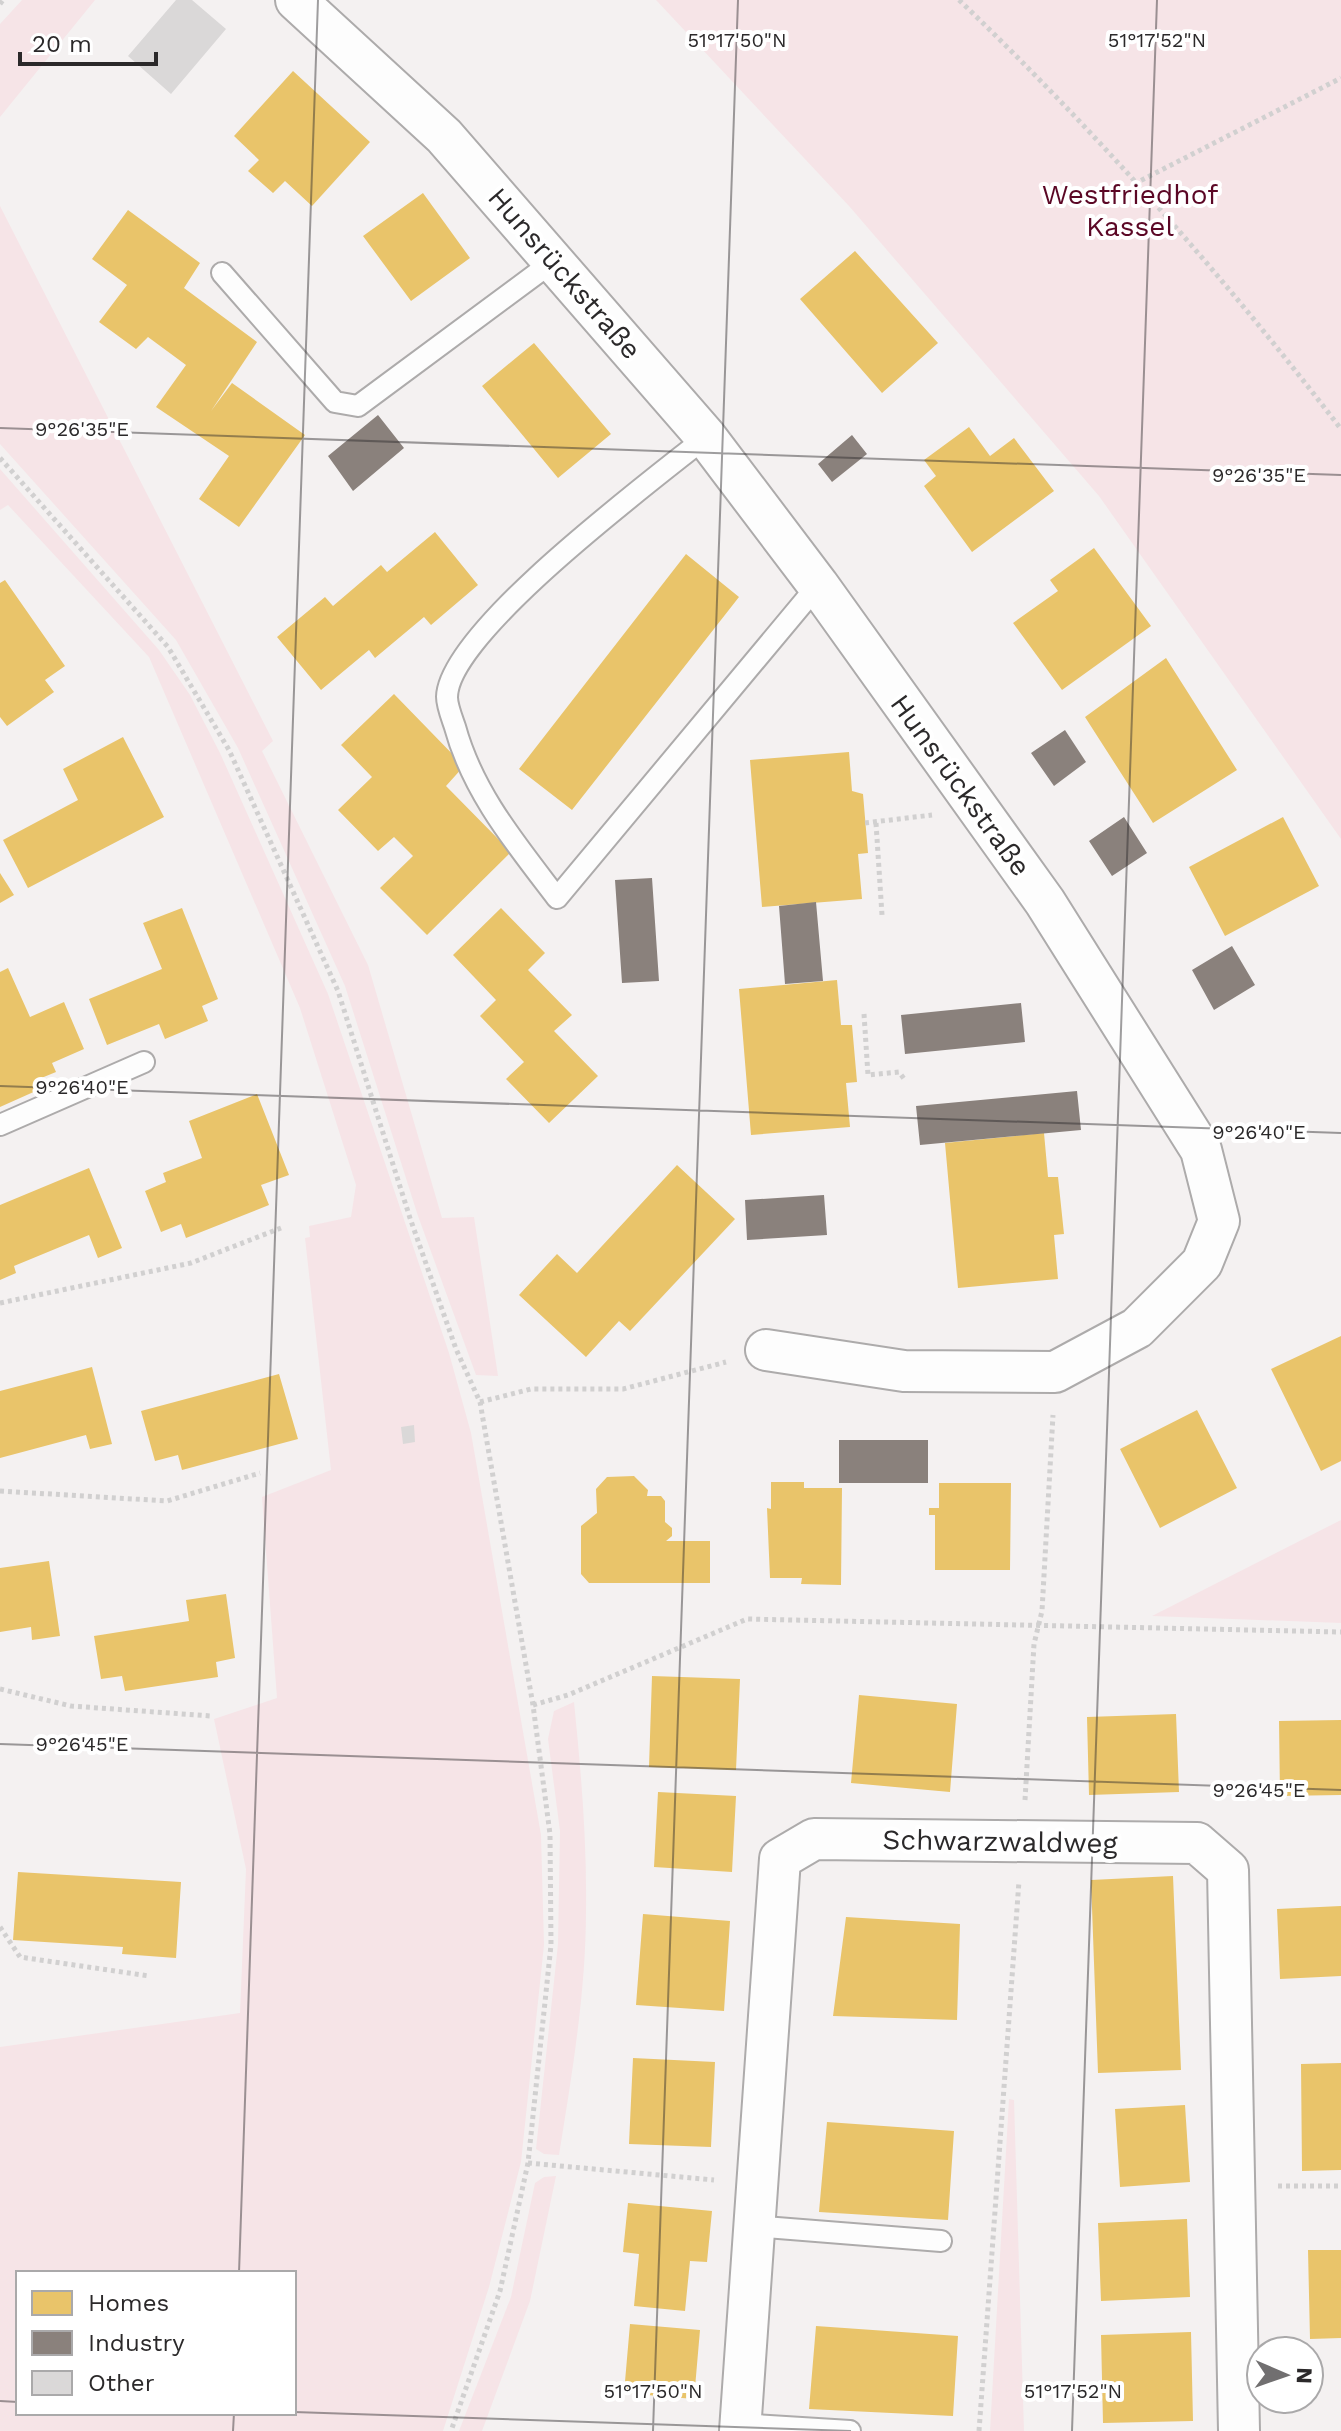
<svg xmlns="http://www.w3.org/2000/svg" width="1341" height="2431" viewBox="0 0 1341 2431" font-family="'Work Sans',sans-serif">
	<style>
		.green { fill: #f6e4e7; fill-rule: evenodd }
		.homes { fill: #e9c46a }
		.industry { fill: #8a817c }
		.building { fill: #dad8d8 }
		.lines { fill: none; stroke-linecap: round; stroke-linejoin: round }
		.service-casing { stroke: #adabab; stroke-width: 24 }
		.minor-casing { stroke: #adabab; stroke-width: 44 }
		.path { stroke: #d1d0d0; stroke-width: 5; stroke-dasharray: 4 4; stroke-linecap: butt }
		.service { stroke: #fdfdfd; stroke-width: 20 }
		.minor { stroke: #fdfdfd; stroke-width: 40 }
		.ticks { fill: none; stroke: #2b292a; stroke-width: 2; stroke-opacity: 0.45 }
		.labels { text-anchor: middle; stroke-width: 8; stroke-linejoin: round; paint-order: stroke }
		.park-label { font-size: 28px; fill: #5b0725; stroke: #fff }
		.street-label { font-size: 28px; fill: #2b292a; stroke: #fff }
		.ticks-label { font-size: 20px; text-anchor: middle; fill: #2b292a; stroke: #fff; stroke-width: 8; stroke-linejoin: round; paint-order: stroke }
	</style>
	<rect width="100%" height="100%" fill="#f4f1f1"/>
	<path class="green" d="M 22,0 L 95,0 L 0,117 L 0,24 Z
		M 656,0 L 1341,0 L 1341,839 L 1099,496 L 849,206 Z
		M 0,206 L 273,741 L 262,751 L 368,965 L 442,1218 L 474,1217 L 498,1376 L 476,1375 L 418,1216 L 345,986 L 238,748 L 176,640 L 0,444 Z
		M 0,469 L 159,650 L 190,695 L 220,753 L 328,994 L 449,1353 L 471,1433 L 541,1835 L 544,1945 L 521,2162 L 489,2287 L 443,2431 L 0,2431 L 0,2047 L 240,2013 L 246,1869 L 214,1719 L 277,1698 L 262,1497 L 331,1470 L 305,1238 L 310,1237 L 309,1226 L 351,1217 L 356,1185 L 300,1008 L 149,657 L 8,505 L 0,510 ZM 18,2273 L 294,2273 L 294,2413 L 18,2413 Z
		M 1341,1520 L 1341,1623 L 1152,1616 Z
		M 574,1702 C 581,1771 587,1841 586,1910 C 586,1992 572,2074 559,2155 L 544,2154 L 536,2149 L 558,1944 L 560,1831 L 548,1739 L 554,1711 Z
		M 1009,2099 L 1014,2100 L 1024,2431 L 990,2431 Z
		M 556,2176 L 530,2301 L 482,2431 L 459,2431 L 511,2297 L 535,2183 L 544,2177 Z"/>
	<path class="homes" d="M 293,71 L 370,142 L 312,206 L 285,181 L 273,193 L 248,171 L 259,160 L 234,136 Z
		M 423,193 L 470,258 L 411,301 L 363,236 Z
		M 128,210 L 200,263 L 184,288 L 257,342 L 211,411 L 232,383 L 305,435 L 239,527 L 199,499 L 229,456 L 156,407 L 186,365 L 148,337 L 136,349 L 99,322 L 127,285 L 92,259 Z
		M 855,251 L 938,343 L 882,393 L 800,299 Z
		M 534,343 L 611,434 L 558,478 L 482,386 Z
		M 969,427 L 990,456 L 1014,438 L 1054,491 L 972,552 L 924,486 L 936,476 L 924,460 Z
		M 435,532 L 478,585 L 431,625 L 424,617 L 375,658 L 369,650 L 321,690 L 277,637 L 325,597 L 333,606 L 381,565 L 387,572 Z
		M 1094,548 L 1151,626 L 1062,690 L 1013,623 L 1058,591 L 1050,580 Z
		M 686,554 L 739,597 L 572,810 L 519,769 Z
		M 5,580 L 65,666 L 45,680 L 54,692 L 7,726 L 0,717 L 0,583 Z
		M 1166,658 L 1237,770 L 1153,823 L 1085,717 Z
		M 394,694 L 464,766 L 446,786 L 511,852 L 427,935 L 380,888 L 413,856 L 394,837 L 378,851 L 338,810 L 372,777 L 341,745 Z
		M 123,737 L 164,817 L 28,888 L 3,840 L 78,800 L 63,769 Z
		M 849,752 L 852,791 L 863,794 L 868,853 L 858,854 L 862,899 L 762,907 L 750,760 Z
		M 1283,817 L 1319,886 L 1225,936 L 1189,867 Z
		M 0,873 L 14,895 L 0,903 Z
		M 182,908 L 218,999 L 202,1006 L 208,1021 L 165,1039 L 159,1024 L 107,1045 L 89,999 L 162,969 L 143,923 Z
		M 501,908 L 545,953 L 528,970 L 572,1015 L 554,1031 L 598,1076 L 549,1123 L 506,1079 L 524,1062 L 480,1016 L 496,1000 L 453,955 Z
		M 8,968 L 30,1017 L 64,1002 L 84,1049 L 52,1063 L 56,1072 L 34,1081 L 38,1090 L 0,1107 L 0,972 Z
		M 837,980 L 841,1025 L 852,1025 L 857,1082 L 846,1083 L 850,1127 L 751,1135 L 739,989 Z
		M 257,1094 L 289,1175 L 261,1185 L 269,1205 L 186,1238 L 181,1224 L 161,1232 L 145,1191 L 166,1182 L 163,1173 L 202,1158 L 189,1121 Z
		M 1044,1133 L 1048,1177 L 1058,1177 L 1064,1234 L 1054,1235 L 1058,1279 L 958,1288 L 945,1143 Z
		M 677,1165 L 735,1219 L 630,1331 L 619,1321 L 586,1357 L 519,1295 L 557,1254 L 577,1273 Z
		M 89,1168 L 122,1248 L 98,1258 L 89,1235 L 14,1266 L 16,1273 L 0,1280 L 0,1205 Z
		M 1341,1336 L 1341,1461 L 1321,1471 L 1271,1369 Z
		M 92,1367 L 112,1444 L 90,1449 L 86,1435 L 0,1458 L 0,1391 Z
		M 279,1374 L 298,1439 L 182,1470 L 178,1455 L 155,1461 L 141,1411 Z
		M 1197,1410 L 1237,1488 L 1160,1528 L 1120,1449 Z
		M 634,1476 L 648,1490 L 647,1496 L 661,1496 L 665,1501 L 665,1522 L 672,1528 L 672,1536 L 666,1541 L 710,1541 L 710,1583 L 589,1583 L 581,1574 L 581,1526 L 597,1513 L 596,1489 L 607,1477 Z
		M 771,1482 L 804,1482 L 804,1488 L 842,1488 L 841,1585 L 801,1584 L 802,1578 L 770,1578 L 767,1508 L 771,1509 Z
		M 939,1483 L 1011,1483 L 1010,1570 L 935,1570 L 935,1515 L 929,1515 L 929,1508 L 939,1508 Z
		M 49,1561 L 60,1636 L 32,1640 L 31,1627 L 0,1632 L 0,1568 Z
		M 226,1594 L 235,1658 L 216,1662 L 218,1677 L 125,1691 L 122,1676 L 101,1679 L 94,1636 L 189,1621 L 186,1600 Z
		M 652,1676 L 740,1679 L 736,1770 L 649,1767 Z
		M 859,1695 L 957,1704 L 950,1792 L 851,1783 Z
		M 1176,1714 L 1179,1792 L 1089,1795 L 1087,1717 Z
		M 1341,1720 L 1341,1795 L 1280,1796 L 1279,1721 Z
		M 658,1792 L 736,1796 L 732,1872 L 654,1867 Z
		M 18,1872 L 181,1882 L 176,1958 L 122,1954 L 123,1947 L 13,1940 Z
		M 1173,1876 L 1181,2070 L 1098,2073 L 1091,1880 Z
		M 1341,1906 L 1341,1976 L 1280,1979 L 1277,1909 Z
		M 643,1914 L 730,1921 L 724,2011 L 636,2005 Z
		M 846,1917 L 960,1924 L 957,2020 L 833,2016 Z
		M 633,2058 L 715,2062 L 711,2147 L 629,2144 Z
		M 1341,2063 L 1341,2170 L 1302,2171 L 1301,2064 Z
		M 1185,2105 L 1190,2182 L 1120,2187 L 1115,2109 Z
		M 827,2122 L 954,2131 L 948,2220 L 819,2212 Z
		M 628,2203 L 712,2211 L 707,2262 L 690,2261 L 685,2311 L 634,2306 L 639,2254 L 623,2252 Z
		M 1187,2219 L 1190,2297 L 1101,2301 L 1098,2223 Z
		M 1308,2250 L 1341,2250 L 1341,2338 L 1310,2339 Z
		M 630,2324 L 700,2330 L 694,2399 L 624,2393 Z
		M 816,2326 L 958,2336 L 953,2416 L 809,2409 Z
		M 1191,2332 L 1193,2421 L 1103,2423 L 1101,2335 Z"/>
	<path class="industry" d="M 378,415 L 404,448 L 353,491 L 328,456 Z
		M 852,435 L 867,454 L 832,482 L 818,464 Z
		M 1065,730 L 1086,762 L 1054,786 L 1031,753 Z
		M 1124,817 L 1147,853 L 1112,876 L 1089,841 Z
		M 652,878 L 659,981 L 622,983 L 615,880 Z
		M 816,902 L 823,981 L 785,984 L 779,906 Z
		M 1232,946 L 1255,985 L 1214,1010 L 1192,970 Z
		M 1021,1003 L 1025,1042 L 905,1054 L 901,1015 Z
		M 1077,1091 L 1081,1130 L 920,1145 L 916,1106 Z
		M 824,1195 L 827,1235 L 747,1240 L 745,1200 Z
		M 839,1440 L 928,1440 L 928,1483 L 839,1483 Z"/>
	<path class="building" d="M 176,0 L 192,0 L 226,29 L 171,94 L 128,56 Z
		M 414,1425 L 415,1442 L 403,1444 L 401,1427 Z"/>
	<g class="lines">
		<defs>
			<path id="service" d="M 222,273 L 335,402 L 358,406 L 555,260
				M 706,437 C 653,480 448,632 447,697 C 447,706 452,718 455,727 C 473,793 516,844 557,898 L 818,585
				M 0,1125 L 144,1062
				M 753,2226 L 941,2241
				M 740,2424 L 850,2431"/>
			<path id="minor" d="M 296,0 L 444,136 L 706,437 L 818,585 L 1045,902 L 1201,1150 L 1219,1221 L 1202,1263 L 1137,1328 L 1055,1372 L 904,1371 L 766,1350
				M 740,2431 L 780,1859 L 814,1839 L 1197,1843 L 1228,1870 L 1239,2431"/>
		</defs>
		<use href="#service" class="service-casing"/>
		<use href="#minor" class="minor-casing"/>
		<path class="path" d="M 959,0 C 1097,132 1225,278 1341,429
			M 0,4 L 3,0
			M 1134,184 L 1341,78
			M 0,458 L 168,647 L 229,750 L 338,991 L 410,1218 L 456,1349 L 480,1402 L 533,1705 L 550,1834 L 551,1945 L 528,2163 L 500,2291 L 451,2431
			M 865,823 L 932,815
			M 876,823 L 882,915
			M 864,1014 L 868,1075 L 899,1072 L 905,1080
			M 0,1303 L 191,1263 L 281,1228
			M 480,1402 L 531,1389 L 623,1389 L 726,1362
			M 0,1491 L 167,1501 L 260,1473
			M 0,1689 L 71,1706 L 211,1716
			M 533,1705 L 568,1695 L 747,1619 L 1341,1632
			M 1025,1800 L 1034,1644 L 1042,1611 L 1053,1415
			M 0,1927 L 20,1957 L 149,1976
			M 528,2163 L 714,2180
			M 1278,2186 L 1341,2186
			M 979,2431 L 1019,1881"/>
		<use href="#service" class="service"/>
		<use href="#minor" class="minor"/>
	</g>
	<path class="ticks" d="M 0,428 L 1341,475M 0,1086 L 1341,1133M 0,1744 L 1341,1790M 239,2273 L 318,0M 0,2401 L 18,2402M 294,2412 L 851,2431M 233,2431 L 234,2413M 653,2431 L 738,0M 1072,2431 L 1157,0"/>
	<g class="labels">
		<g class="park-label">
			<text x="1130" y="204">Westfriedhof<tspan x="1130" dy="32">Kassel</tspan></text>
		</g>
		<g class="street-label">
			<text transform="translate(565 273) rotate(49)" y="10">Hunsrückstraße</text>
			<text transform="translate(961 785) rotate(54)" y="10">Hunsrückstraße</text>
			<text transform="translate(1000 1841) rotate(1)" y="10">Schwarzwaldweg</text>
		</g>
	</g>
	<g class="ticks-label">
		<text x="737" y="47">51°17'50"N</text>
		<text x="1157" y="47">51°17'52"N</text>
		<text x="82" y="436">9°26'35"E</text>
		<text x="1259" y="482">9°26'35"E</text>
		<text x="82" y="1094">9°26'40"E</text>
		<text x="1259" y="1139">9°26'40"E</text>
		<text x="82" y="1751">9°26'45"E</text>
		<text x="1259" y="1797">9°26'45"E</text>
		<text x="653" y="2398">51°17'50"N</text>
		<text x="1073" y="2398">51°17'52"N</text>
	</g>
	<rect x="16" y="2271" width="280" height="144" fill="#ffffff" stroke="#aaa9aa" stroke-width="2"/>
	<rect x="32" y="2291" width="40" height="24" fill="#e9c46a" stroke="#aaa9aa" stroke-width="2"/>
	<text x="88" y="2311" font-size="24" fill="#2b292a">Homes</text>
	<rect x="32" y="2331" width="40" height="24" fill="#8a817c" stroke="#aaa9aa" stroke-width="2"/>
	<text x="88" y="2351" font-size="24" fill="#2b292a">Industry</text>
	<rect x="32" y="2371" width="40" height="24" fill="#dad8d8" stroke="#aaa9aa" stroke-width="2"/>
	<text x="88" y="2391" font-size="24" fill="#2b292a">Other</text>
	<g transform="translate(1285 2375) rotate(92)"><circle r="38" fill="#ffffff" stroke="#aaa9aa" stroke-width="2"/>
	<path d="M0-6L14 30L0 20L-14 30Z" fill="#716f70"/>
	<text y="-12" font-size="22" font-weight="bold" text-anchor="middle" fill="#2b292a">N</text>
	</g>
	<path d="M20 52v12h136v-12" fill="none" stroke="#2b292a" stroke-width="4"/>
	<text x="32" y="52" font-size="24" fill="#2b292a" stroke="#ffffff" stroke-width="6" paint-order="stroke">20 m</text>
</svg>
